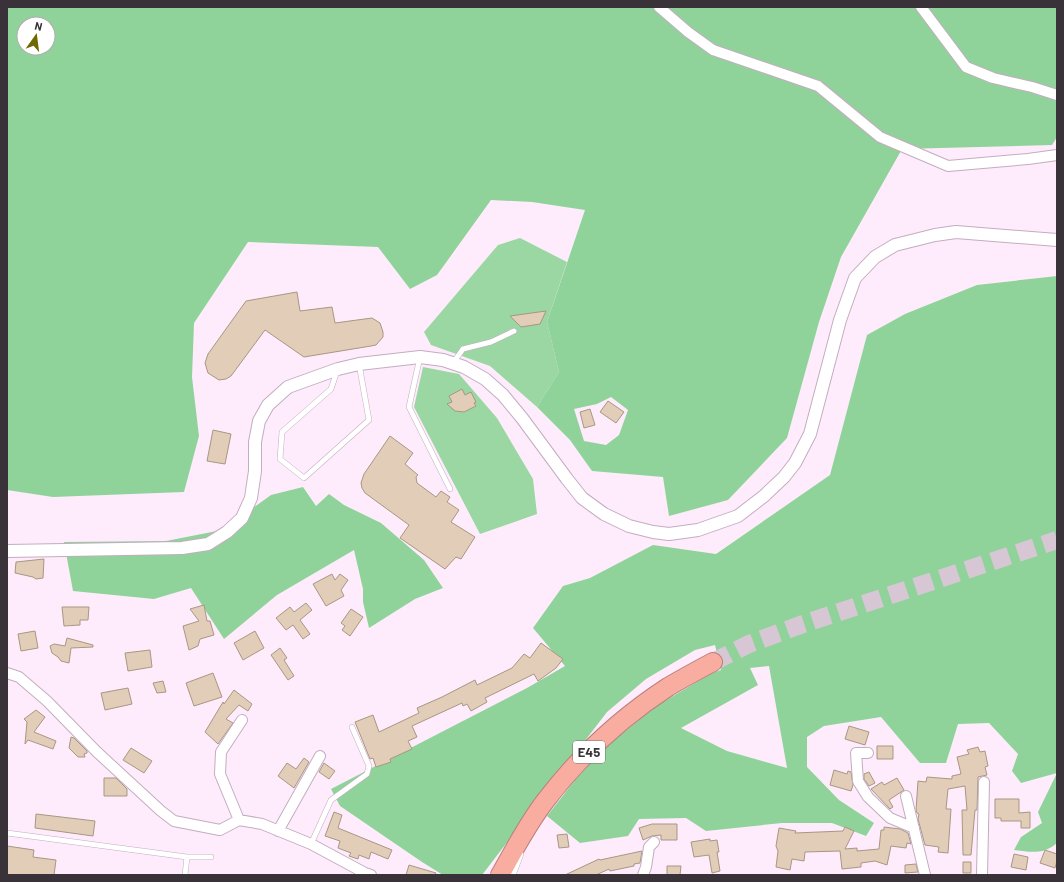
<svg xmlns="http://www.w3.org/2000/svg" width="1064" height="882" viewBox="0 0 1064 882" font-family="Barlow,sans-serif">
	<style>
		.green { fill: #9ad7a2 }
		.forest { fill: #90d39a; fill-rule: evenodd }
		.building { fill: #e1cdb8; stroke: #a99683 }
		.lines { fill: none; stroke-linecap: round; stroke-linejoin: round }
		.motorway-tunnel { stroke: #d7c7d5; stroke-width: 18; stroke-dasharray: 18 9; stroke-linecap: butt }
		.service-casing { stroke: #c3adc0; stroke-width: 6 }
		.minor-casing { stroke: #c3adc0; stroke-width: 12 }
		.tertiary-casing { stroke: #c3adc0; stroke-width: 14 }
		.motorway-casing { stroke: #b6827d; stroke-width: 20 }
		.service { stroke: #fff; stroke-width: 5 }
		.minor { stroke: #fff; stroke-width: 10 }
		.tertiary { stroke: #fff; stroke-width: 12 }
		.motorway { stroke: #f9ada1; stroke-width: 18 }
		.labels { text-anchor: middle; stroke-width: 4; stroke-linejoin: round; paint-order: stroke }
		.shield { fill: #fff; stroke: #757074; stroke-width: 1 }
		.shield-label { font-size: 13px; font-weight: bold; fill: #3a3239 }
	</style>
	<rect width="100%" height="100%" fill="#feecfc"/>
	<path class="green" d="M 520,238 L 567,262 L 547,322 L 559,372 L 537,407 L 490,366 L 431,345 L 424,332 L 498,245 Z
		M 423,367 L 459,374 L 497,418 L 533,479 L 537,514 L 480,534 L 414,407 Z"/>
	<path class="forest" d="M 7,7 L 1057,7 L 1057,137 L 1052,145 L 902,149 L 841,257 L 819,322 L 787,438 L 728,500 L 669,516 L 663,477 L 592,471 L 570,440 L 537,407 L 559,372 L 547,322 L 585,210 L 532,202 L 491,200 L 437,275 L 410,289 L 378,247 L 248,242 L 194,323 L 192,377 L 199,436 L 184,492 L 53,497 L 7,490 ZM 24,24 L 48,24 L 48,48 L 24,48 ZM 611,397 L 628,410 L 619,435 L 606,445 L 584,441 L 574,409 L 597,404 Z
		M 1057,276 L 1057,843 C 1044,855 1029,852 1014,850 L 1021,837 L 1042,823 L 1038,812 L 1057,773 L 1021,783 L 1012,771 L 1018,754 L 989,723 L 958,724 L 946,763 L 920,763 L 881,717 L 824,726 L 807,737 L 807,767 L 839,800 L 874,823 L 866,836 L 832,823 L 782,823 L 706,831 L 686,818 L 639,819 L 628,836 L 580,843 L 547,816 L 594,756 L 658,705 L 712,673 L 721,670 L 715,645 L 695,650 L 646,679 L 607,712 L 482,875 L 443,875 L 422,862 L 340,806 L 331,789 L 527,688 L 565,666 L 533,628 L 563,586 L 590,578 L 653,545 L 716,554 L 830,475 L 867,335 L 905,314 L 977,285 ZM 769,666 L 787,768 L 727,751 L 681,728 L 758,685 L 750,668 Z
		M 303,487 L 316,506 L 329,494 L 344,505 L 381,523 L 424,560 L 443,588 L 415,599 L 369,628 L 363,602 L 363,589 L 354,550 L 277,595 L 224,639 L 191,588 L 154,599 L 73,591 L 64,542 L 166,541 L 222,530 L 271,495 Z"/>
	<path class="building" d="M 297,292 L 300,311 L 332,307 L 335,323 L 372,318 L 380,323 L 383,332 L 383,337 L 376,345 L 371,346 L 304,357 L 265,330 L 231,376 L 226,379 L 219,380 L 208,373 L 205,363 L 208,354 L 246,301 Z
		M 546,311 L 540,324 L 521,327 L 510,316 Z
		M 462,389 L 465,395 L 471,392 L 476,402 L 474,403 L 476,406 L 464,412 L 455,411 L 447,404 L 452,402 L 449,396 Z
		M 608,401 L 624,412 L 616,423 L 600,412 Z
		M 590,409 L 595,425 L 584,428 L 580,412 Z
		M 213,430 L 231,434 L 225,464 L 207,461 Z
		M 390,436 L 413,453 L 405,464 L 418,475 L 416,477 L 417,483 L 436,497 L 441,491 L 450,497 L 447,502 L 459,510 L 451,522 L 475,537 L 461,559 L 456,557 L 445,569 L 400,538 L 409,525 L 365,493 L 362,488 L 361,483 L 364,474 Z
		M 44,559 L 43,578 L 36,579 L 33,577 L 15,573 L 16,562 Z
		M 332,574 L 335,580 L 340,574 L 348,580 L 341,590 L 344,596 L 326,606 L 313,584 Z
		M 306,603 L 312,610 L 300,620 L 310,634 L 303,639 L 293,625 L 286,630 L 276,618 L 290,607 L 294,612 Z
		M 204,605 L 207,621 L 210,621 L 214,635 L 200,639 L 198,646 L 189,650 L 183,626 L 199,621 L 190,609 Z
		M 62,607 L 89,607 L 88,620 L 80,620 L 80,625 L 64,626 Z
		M 351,609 L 363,617 L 350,636 L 342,630 L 345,626 L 341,623 Z
		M 35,631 L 38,648 L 21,651 L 18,634 Z
		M 255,631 L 264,648 L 243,660 L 234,643 Z
		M 67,638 L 93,645 L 93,647 L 71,648 L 69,663 L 61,661 L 58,657 L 52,653 L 50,646 L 54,644 L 65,646 Z
		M 541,643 L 563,659 L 556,668 L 538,681 L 534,674 L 485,698 L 487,702 L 471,711 L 467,704 L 463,706 L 462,703 L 412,726 L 417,737 L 408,741 L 412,749 L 390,759 L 391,762 L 376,767 L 373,758 L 370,759 L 355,722 L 373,715 L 379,732 L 419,713 L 417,708 L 442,697 L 475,680 L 477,685 L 512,668 L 524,654 L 530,658 Z
		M 280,648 L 287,658 L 284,660 L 294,676 L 288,680 L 271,655 Z
		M 150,650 L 152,667 L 128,671 L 125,653 Z
		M 213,673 L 222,697 L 194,706 L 186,683 Z
		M 163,681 L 166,692 L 157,693 L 153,683 Z
		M 128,688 L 132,704 L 105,710 L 101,693 Z
		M 234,690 L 252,704 L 248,711 L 239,705 L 226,719 L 233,723 L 218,744 L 205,732 L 223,702 L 224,704 Z
		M 36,710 L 45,717 L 34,732 L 56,741 L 53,749 L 28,740 L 25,744 L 27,722 L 24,719 Z
		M 849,726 L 869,732 L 865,745 L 845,739 Z
		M 71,737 L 74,738 L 87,751 L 87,753 L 84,754 L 85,757 L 78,757 L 69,748 Z
		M 877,746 L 893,746 L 893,759 L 877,759 Z
		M 978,747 L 980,752 L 985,751 L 988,766 L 985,767 L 987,775 L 978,777 L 977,810 L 975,810 L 971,855 L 963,855 L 962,810 L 967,810 L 965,786 L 948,789 L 946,809 L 951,809 L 948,853 L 938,852 L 939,847 L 925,845 L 918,819 L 919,814 L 917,813 L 916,810 L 918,781 L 926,782 L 927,777 L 952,779 L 952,776 L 961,774 L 957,757 L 969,754 L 967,750 Z
		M 131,748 L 152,761 L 144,773 L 123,760 Z
		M 304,758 L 309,762 L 294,788 L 278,776 L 287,763 L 296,769 Z
		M 324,763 L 335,771 L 329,779 L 319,772 Z
		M 834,770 L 847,774 L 848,771 L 851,772 L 853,785 L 851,791 L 830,785 Z
		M 869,772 L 875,783 L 869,786 L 864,779 L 864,774 Z
		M 104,778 L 116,778 L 127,789 L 127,796 L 104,796 Z
		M 897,778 L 904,790 L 889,800 L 893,807 L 890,809 L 871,789 L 882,782 L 884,785 Z
		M 995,799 L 1019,799 L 1019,813 L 1030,812 L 1030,828 L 1021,828 L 1021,821 L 1001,821 L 1001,818 L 995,818 Z
		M 334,812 L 342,815 L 338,828 L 392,850 L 388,859 L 371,852 L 369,859 L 359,855 L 358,859 L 349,856 L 351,853 L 338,848 L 340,841 L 325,836 Z
		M 36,814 L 95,821 L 93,836 L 35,828 Z
		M 652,824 L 677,824 L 677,840 L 661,840 L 661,835 L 652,836 L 643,840 L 639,828 Z
		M 845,827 L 854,831 L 845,849 L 857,848 L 857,851 L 879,849 L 881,830 L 884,830 L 884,827 L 900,829 L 908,833 L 911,844 L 907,843 L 906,848 L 891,846 L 887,865 L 875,861 L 861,863 L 861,867 L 842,869 L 840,851 L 805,852 L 804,861 L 792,859 L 790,870 L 776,867 L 778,851 L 776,846 L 779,828 L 796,831 L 795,833 L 843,831 Z
		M 567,834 L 569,847 L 559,848 L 557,835 Z
		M 710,839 L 710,841 L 717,840 L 719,852 L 717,852 L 720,871 L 712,873 L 709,855 L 694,857 L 691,842 Z
		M 7,846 L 34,850 L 33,857 L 56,860 L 54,875 L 7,875 Z
		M 1045,850 L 1057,854 L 1057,861 L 1055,868 L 1040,863 Z
		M 642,851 L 640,863 L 634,864 L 634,866 L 610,871 L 609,869 L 596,875 L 565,875 L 599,859 L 600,860 Z
		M 1014,854 L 1028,857 L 1026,870 L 1011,867 Z
		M 963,862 L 971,862 L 971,873 L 963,873 Z
		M 916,864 L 918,872 L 905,873 L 905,865 Z
		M 409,865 L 436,873 L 435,875 L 406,875 Z
		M 667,866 L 681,866 L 680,875 L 667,875 Z"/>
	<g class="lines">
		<path class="motorway-tunnel" d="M 713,662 L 749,644 L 803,624 L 1057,540"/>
		<defs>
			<path id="service" d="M 420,357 L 409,407 L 450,489
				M 453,363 L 463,349 L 491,342 L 514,331
				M 337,371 L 331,389 L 282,432 L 280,459 L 304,478 L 369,420 L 359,364
				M 7,833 L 187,857 L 211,857
				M 311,844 L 331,800 L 367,774 L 369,766 L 352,727
				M 185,875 L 187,857
				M 513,875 L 521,854"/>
			<path id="minor" d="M 659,7 L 688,32 L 713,50 L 818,86 L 880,137 L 948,166 L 1028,159 L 1057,155
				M 921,7 L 966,67 L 993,78 L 1032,87 L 1057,95
				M 7,673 L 19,677 L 47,701 L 97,752 L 161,811 L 174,821 L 220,830 L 239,820 L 262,824 L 311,844 L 365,873 L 371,875
				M 868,753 L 856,753 L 858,781 L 868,797 L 890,818 L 914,828
				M 906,796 L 925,875
				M 239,820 L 220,774 L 221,752 L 242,720
				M 278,831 L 320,756
				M 643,875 L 646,867 L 649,847 L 654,842
				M 982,875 L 984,782"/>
			<path id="tertiary" d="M 7,551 L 182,548 L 208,544 L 227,532 L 242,518 L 251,498 L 255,471 L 255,442 L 259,421 L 268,405 L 288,387 L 338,369 L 359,364 L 420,357 L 443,360 L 464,367 L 485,379 L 503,395 L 522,418 L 567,479 L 582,498 L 604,514 L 629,526 L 653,532 L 669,534 L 698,530 L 738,516 L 764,496 L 784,477 L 795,463 L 810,434 L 840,320 L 855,278 L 875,257 L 895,245 L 935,235 L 956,232 L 1057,240"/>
			<path id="motorway" d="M 500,875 C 514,850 528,823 546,800 C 579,757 622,717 668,687 C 683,678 698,670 713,662"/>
		</defs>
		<use href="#service" class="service-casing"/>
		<use href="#minor" class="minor-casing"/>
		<use href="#tertiary" class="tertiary-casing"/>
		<use href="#motorway" class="motorway-casing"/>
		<use href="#service" class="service"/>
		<use href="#minor" class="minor"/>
		<use href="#tertiary" class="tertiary"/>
		<use href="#motorway" class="motorway"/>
	</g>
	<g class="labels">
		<rect class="shield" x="573" y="741" width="32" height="22" rx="3"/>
		<g class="shield-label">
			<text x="589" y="757">E45</text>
		</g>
	</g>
	<rect width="1064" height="882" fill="none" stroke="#3a3239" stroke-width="16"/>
	<g transform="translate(36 36) rotate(14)"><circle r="19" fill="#ffffff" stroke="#b0adb0"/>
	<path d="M0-3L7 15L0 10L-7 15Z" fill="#706800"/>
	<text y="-6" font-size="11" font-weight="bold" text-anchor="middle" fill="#3a3239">N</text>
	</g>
</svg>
